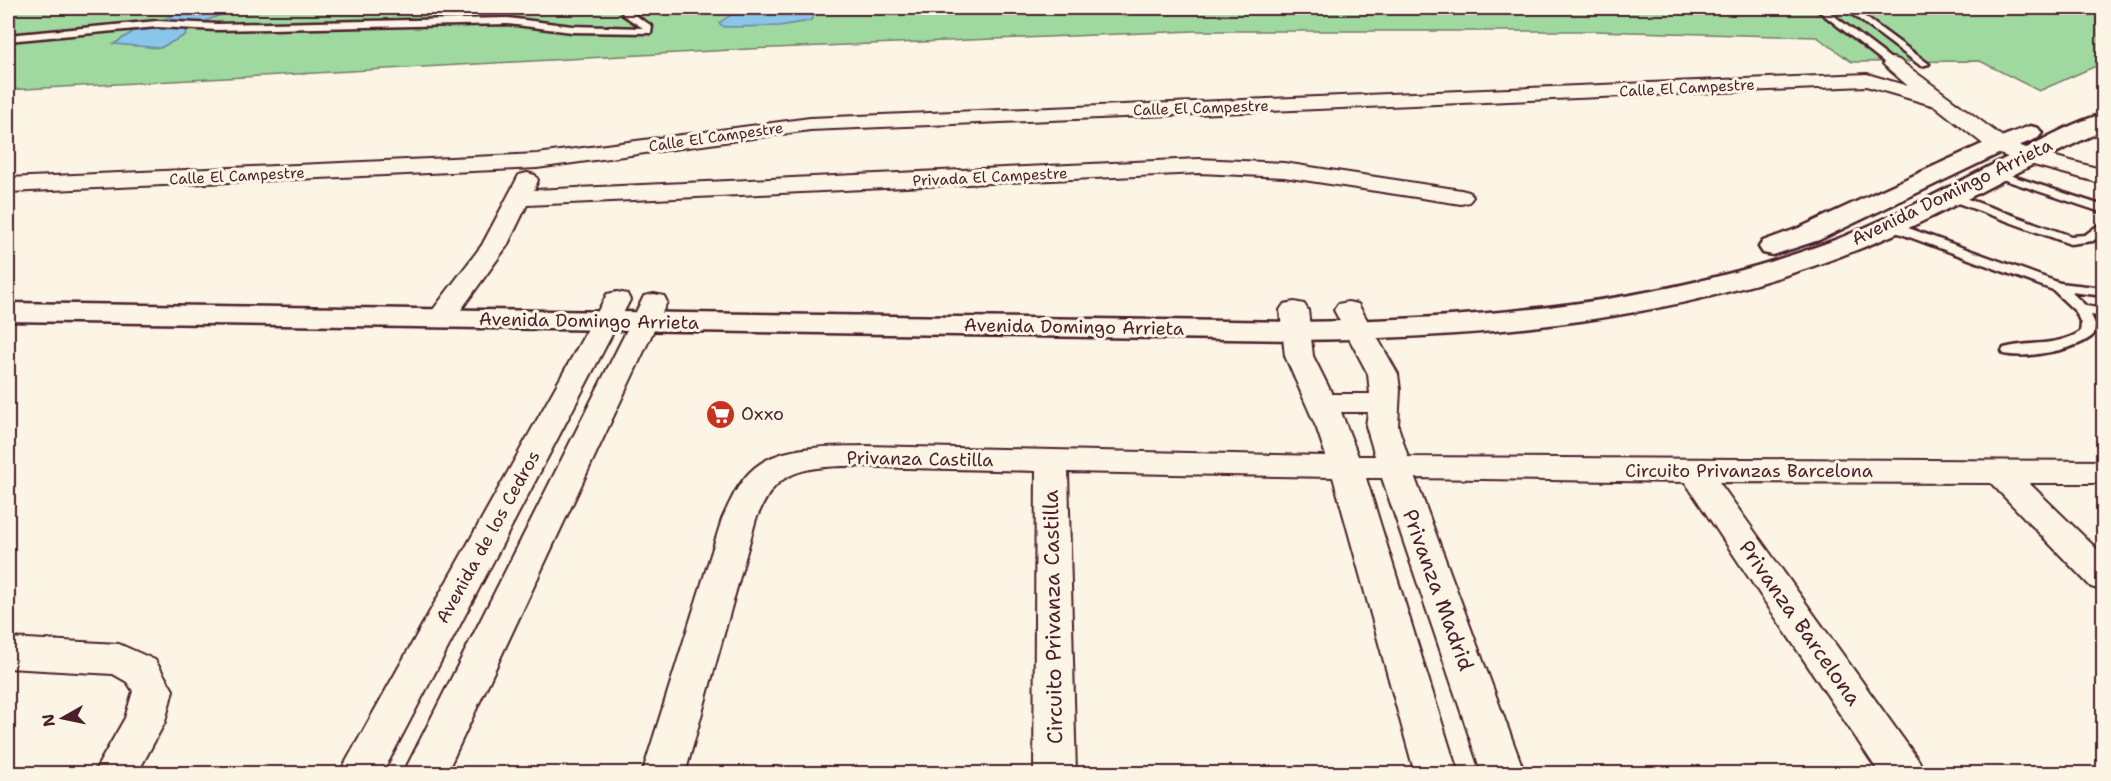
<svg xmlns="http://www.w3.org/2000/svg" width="2111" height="781" viewBox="0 0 2111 781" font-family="'Shantell Sans',sans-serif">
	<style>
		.green { fill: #9fd99f; stroke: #747c65; stroke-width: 1.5 }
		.water { fill: #8ac5ea; stroke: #70839e; stroke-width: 1.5 }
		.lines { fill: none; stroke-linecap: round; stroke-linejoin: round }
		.lane-casing { stroke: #4a1f2b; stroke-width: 5 }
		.street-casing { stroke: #4a1f2b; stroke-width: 4 }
		.primary-casing { stroke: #4a1f2b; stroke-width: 5 }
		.lane { fill: #fcf5e5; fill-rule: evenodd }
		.street { fill: #fcf5e5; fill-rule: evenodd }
		.primary { fill: #fcf5e5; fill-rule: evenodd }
		.labels { text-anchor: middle; stroke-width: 6; stroke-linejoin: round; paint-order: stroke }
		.far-street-label { font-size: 15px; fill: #4a1f2b; stroke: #fcf5e5 }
		.street-label { font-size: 18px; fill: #4a1f2b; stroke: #fcf5e5 }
		.poi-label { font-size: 18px; fill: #4a1f2b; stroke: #fcf5e5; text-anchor: start }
		.near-street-label { font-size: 21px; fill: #4a1f2b; stroke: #fcf5e5 }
	</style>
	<rect width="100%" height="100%" fill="#fcf5e5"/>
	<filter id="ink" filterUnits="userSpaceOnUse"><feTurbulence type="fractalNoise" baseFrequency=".0167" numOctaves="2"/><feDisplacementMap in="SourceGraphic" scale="12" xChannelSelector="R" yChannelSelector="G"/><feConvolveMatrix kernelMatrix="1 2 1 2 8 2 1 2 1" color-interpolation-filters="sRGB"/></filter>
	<g filter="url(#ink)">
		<path class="green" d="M 8,8 L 2104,8 L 2103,63 L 2039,91 L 1980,61 L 1852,62 L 1817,37 L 1594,31 L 1194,31 L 749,49 L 8,90 Z"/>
		<path class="water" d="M 187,8 L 238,8 L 198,24 L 160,21 Z
			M 741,8 L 819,8 L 810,21 L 779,26 L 724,27 L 719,23 Z
			M 140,27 L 184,27 L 186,35 L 160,48 L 114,44 Z"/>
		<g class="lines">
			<defs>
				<path id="lane" d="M 621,8 L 629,8 L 630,12 L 652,26 L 651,33 L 572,32 L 508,24 L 217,30 L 157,27 L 8,41 L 8,35 L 157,21 L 217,24 L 508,18 L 572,26 L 643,28 L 623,15 Z
					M 1815,8 L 1824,8 L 1895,62 L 1895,66 L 1889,66 Z
					M 1844,8 L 1853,8 L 1929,64 L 1921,66 Z
					M 1994,170 L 2104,206 L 2104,213 L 1990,175 L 1990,171 Z
					M 1948,192 L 2071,236 L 2085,235 L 2104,221 L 2104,232 L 2093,241 L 2070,244 L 1944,198 L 1942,196 Z
					M 1889,221 L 2060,283 L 2104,288 L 2104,296 L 2071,292 L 2086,306 L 2104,309 L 2104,317 L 2091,315 L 2095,324 L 2094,334 C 2080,350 2024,359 2004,354 L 2002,351 L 2004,348 C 2030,341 2056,347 2080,332 L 2081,324 L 2076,312 L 2053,290 L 1885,228 L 1883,225 Z"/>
				<path id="street" d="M 1892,58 L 1899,60 L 2008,141 L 2034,151 L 2104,170 L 2104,184 L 2018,161 L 1992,151 L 1935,106 L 1866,86 L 810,130 L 537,168 L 8,192 L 8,178 L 537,154 L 810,118 L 1867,74 L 1908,86 L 1883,64 L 1885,60 Z
					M 1199,159 L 1284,163 L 1461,190 L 1469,192 L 1473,197 L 1469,202 L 1461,204 L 1284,177 L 1199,173 L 527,205 L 507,246 L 450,325 L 440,327 L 430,325 L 426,319 L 482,245 L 519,175 L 527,173 L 535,175 L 538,180 L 534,190 Z
					M 617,292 L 627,294 L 630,300 L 382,774 L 339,774 L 604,300 L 607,294 Z
					M 654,294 L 664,296 L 667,302 L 446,774 L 403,774 L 641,302 L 644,296 Z
					M 1294,302 L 1304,304 L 1308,310 L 1313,356 L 1332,394 L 1370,394 L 1368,374 L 1334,310 L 1338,304 L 1348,302 L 1358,304 L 1398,374 L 1400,390 L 1398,426 L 1408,457 L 2104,461 L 2104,483 L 2029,483 L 2104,556 L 2104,591 L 2091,587 L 1991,483 L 1719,482 L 1919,761 L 1925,774 L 1880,774 L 1685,482 L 1415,478 L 1525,774 L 1482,774 L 1382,478 L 1366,478 L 1458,774 L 1415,774 L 1333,477 L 1068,472 L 1076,774 L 1034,774 L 1036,471 C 993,470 950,469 907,468 C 873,467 819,461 789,476 C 771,485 764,502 756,519 L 685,774 L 642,774 L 722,519 C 730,502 737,485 750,472 C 777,444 829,447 865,446 L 1326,456 L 1317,429 L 1285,356 L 1280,310 L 1284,304 ZM 1341,412 L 1368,412 L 1366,426 L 1375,456 L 1358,456 Z
					M 8,638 L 119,644 L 155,660 L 173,690 L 165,722 L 137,774 L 93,774 L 125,718 L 133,691 L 127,682 L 113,674 L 8,668 Z"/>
				<path id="primary" d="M 2104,114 L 2104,130 C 2021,167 1944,216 1859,249 C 1679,321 1488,338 1295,340 L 8,321 L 8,303 L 1295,322 C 1481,319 1665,305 1840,238 C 1902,214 1961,180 2020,151 C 2047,138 2075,121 2104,114 Z
					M 2030,126 L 2038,128 L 2042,133 L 2038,138 L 1996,155 L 1819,240 L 1773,255 L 1763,253 L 1759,247 L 1763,241 L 1799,228 L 1980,145 Z"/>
			</defs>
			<use href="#lane" class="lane-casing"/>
			<use href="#street" class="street-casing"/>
			<use href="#primary" class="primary-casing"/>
			<use href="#lane" class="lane"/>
			<use href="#street" class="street"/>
			<use href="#primary" class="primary"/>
		</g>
	</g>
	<defs>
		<symbol id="supermarket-disc" viewBox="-11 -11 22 22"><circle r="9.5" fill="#c8321e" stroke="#fcf5e5"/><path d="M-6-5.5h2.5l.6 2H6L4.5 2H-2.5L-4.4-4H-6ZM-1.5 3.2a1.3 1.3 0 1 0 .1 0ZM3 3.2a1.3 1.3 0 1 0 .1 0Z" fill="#fff"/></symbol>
	</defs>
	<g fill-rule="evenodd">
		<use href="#supermarket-disc" x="704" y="398" width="33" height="33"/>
	</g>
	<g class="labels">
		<g class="far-street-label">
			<text transform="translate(1687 88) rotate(-3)" y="5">Calle El Campestre</text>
			<text transform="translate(1201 108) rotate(-2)" y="5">Calle El Campestre</text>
			<text transform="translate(716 137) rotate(-8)" y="5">Calle El Campestre</text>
			<text transform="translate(237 176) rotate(-3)" y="5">Calle El Campestre</text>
			<text transform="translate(990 177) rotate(-3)" y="5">Privada El Campestre</text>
		</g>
		<g class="street-label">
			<text transform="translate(1952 192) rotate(-26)" y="6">Avenida Domingo Arrieta</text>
			<text transform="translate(589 321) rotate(1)" y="6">Avenida Domingo Arrieta</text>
			<text transform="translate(1074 327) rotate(1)" y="6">Avenida Domingo Arrieta</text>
			<text transform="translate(920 459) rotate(1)" y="6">Privanza Castilla</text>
			<text x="1749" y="477">Circuito Privanzas Barcelona</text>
			<text transform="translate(488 537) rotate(-61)" y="6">Avenida de los Cedros</text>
		</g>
		<g class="poi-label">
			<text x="741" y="420">Oxxo</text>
		</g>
		<g class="near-street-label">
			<text transform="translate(1438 590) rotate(70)" y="7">Privanza Madrid</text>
			<text transform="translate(1053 617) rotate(-91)" y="7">Circuito Privanza Castilla</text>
			<text transform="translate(1800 623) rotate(55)" y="7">Privanza Barcelona</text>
		</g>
	</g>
	<rect width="2111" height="781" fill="none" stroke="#fcf5e5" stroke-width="30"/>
	<rect x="15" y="15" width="2081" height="751" fill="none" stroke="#4a1f2b" stroke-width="2" filter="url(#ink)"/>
	<g transform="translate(63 718) rotate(261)" stroke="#fcf5e5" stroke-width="4.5" paint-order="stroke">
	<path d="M0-4.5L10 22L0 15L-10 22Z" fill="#4a1f2b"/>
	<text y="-9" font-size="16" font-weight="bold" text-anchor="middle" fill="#4a1f2b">N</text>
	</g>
</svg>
